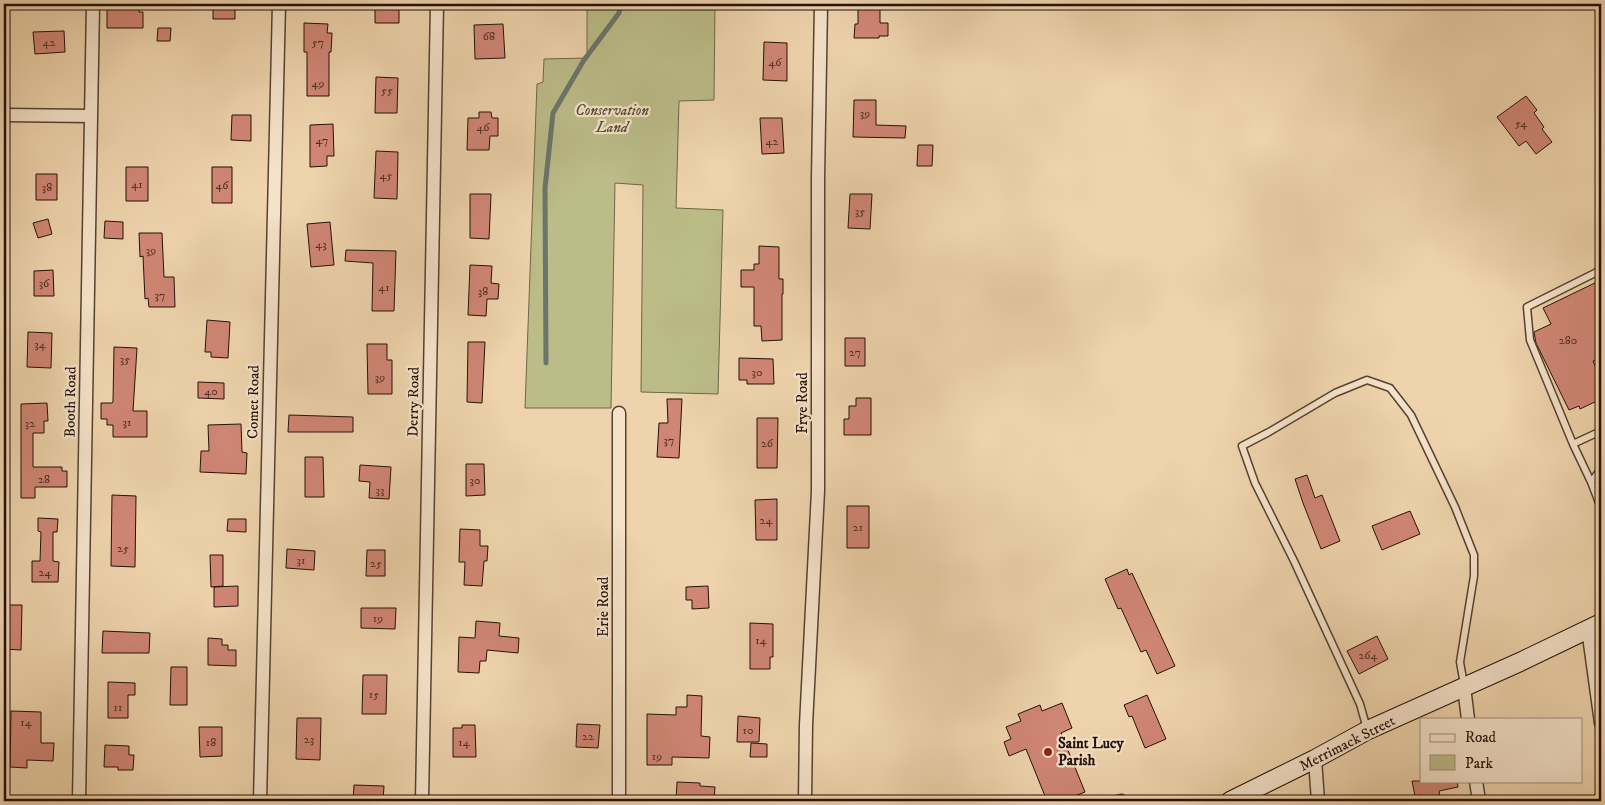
<svg xmlns="http://www.w3.org/2000/svg" width="1605" height="805" viewBox="0 0 1605 805" font-family="'IM FELL DW Pica',serif">
	<style>
		.green { fill: #bbbc88; stroke: #706648 }
		.lines { fill: none; stroke-linecap: round; stroke-linejoin: round }
		.stream { stroke: #6a756b; stroke-width: 5 }
		.building { fill: #d08675; stroke: #241107 }
		.lane-casing { stroke: #564230; stroke-width: 9 }
		.street-casing { stroke: #564230; stroke-width: 15 }
		.secondary-casing { stroke: #241107; stroke-width: 20 }
		.lane { stroke: #f4e2c9; stroke-width: 6 }
		.street { stroke: #f4e2c9; stroke-width: 12 }
		.secondary { stroke: #f4e2c9; stroke-width: 18 }
		.poi-dot { fill: #8f2418; stroke: #f4e2c9; stroke-width: 2 }
		.labels { text-anchor: middle; stroke-width: 4.5; stroke-linejoin: round; paint-order: stroke }
		.number-label { font-size: 12px; fill: #4f2e22 }
		.park-label { font-size: 15px; font-style: italic; fill: #594d34; stroke: #f4e2c9 }
		.street-label { font-size: 15px; fill: #241107; stroke: #f4e2c9 }
		.poi-label { font-size: 15px; font-weight: bold; fill: #241107; stroke: #f4e2c9; text-anchor: start }
	</style>
	<rect width="100%" height="100%" fill="#eed3ac"/>
	<filter id="stains"><feTurbulence type="fractalNoise" baseFrequency=".004" numOctaves="4"/><feColorMatrix values="0 0 0 0 .2 0 0 0 0 .09 0 0 0 0 .02 0 0 0 .5 -.17"/></filter>
	<radialGradient id="worn" r=".72"><stop offset=".6" stop-color="#630" stop-opacity="0"/><stop offset="1" stop-color="#630" stop-opacity=".3"/></radialGradient>
	<path class="green" d="M 587,4 L 715,4 L 714,100 L 679,101 L 676,208 L 723,210 L 718,394 L 641,392 L 643,185 L 615,183 L 611,408 L 525,408 L 537,84 L 543,82 L 544,59 L 587,58 Z"/>
	<g class="lines">
		<path class="stream" d="M 546,363 L 545,188 L 553,113 L 584,60 L 619,13 L 621,4"/>
	</g>
	<path class="building" d="M 107,4 L 139,4 L 139,12 L 143,12 L 143,28 L 107,28 Z
		M 213,4 L 235,4 L 235,19 L 213,19 Z
		M 375,4 L 399,4 L 399,23 L 375,23 Z
		M 858,4 L 880,4 L 880,23 L 888,23 L 888,36 L 879,36 L 879,38 L 854,38 L 855,24 L 858,24 Z
		M 304,23 L 328,24 L 327,33 L 332,33 L 331,52 L 329,52 L 329,96 L 307,96 L 307,52 L 304,52 Z
		M 503,24 L 505,58 L 475,59 L 474,25 Z
		M 158,28 L 171,28 L 170,41 L 157,41 Z
		M 64,31 L 65,52 L 35,54 L 33,32 Z
		M 764,42 L 787,43 L 787,81 L 763,80 Z
		M 376,77 L 398,78 L 397,113 L 375,113 Z
		M 1526,96 L 1537,110 L 1534,113 L 1544,127 L 1542,129 L 1552,142 L 1536,154 L 1526,141 L 1519,146 L 1497,117 Z
		M 854,100 L 876,100 L 876,125 L 906,126 L 905,138 L 853,137 Z
		M 479,112 L 491,112 L 492,118 L 498,118 L 498,136 L 490,136 L 489,150 L 467,150 L 468,118 L 479,118 Z
		M 232,115 L 251,115 L 251,141 L 231,140 Z
		M 760,118 L 782,118 L 784,153 L 762,154 Z
		M 333,124 L 334,156 L 327,156 L 327,166 L 310,167 L 310,125 Z
		M 918,145 L 933,145 L 932,166 L 917,166 Z
		M 376,151 L 398,152 L 397,199 L 374,198 Z
		M 126,167 L 148,167 L 148,201 L 126,201 Z
		M 212,167 L 232,167 L 232,203 L 212,203 Z
		M 36,174 L 57,174 L 57,200 L 36,200 Z
		M 470,194 L 491,194 L 489,239 L 470,238 Z
		M 850,194 L 872,194 L 870,229 L 848,228 Z
		M 48,219 L 52,234 L 38,238 L 33,223 Z
		M 105,221 L 123,222 L 123,239 L 104,238 Z
		M 330,222 L 334,265 L 311,267 L 307,224 Z
		M 139,233 L 162,233 L 164,277 L 174,277 L 175,307 L 149,307 L 148,298 L 145,299 L 143,256 L 140,257 Z
		M 759,246 L 779,247 L 779,279 L 783,279 L 783,294 L 782,294 L 782,340 L 762,341 L 761,326 L 754,326 L 754,287 L 741,287 L 741,270 L 754,270 L 754,264 L 759,264 Z
		M 346,250 L 396,251 L 394,311 L 372,311 L 373,263 L 345,261 Z
		M 470,265 L 492,266 L 491,283 L 499,284 L 498,299 L 487,299 L 486,316 L 468,315 Z
		M 53,270 L 54,296 L 34,296 L 34,271 Z
		M 1601,280 L 1601,357 L 1593,361 L 1601,378 L 1601,399 L 1580,409 L 1579,406 L 1569,410 L 1536,343 L 1534,332 L 1551,324 L 1543,308 Z
		M 207,320 L 230,322 L 228,358 L 211,357 L 211,352 L 205,352 Z
		M 28,332 L 52,333 L 51,368 L 27,367 Z
		M 845,338 L 865,338 L 865,366 L 845,366 Z
		M 468,342 L 485,342 L 482,403 L 467,402 Z
		M 367,344 L 387,344 L 387,360 L 392,360 L 392,394 L 368,394 Z
		M 114,347 L 137,348 L 133,411 L 147,411 L 147,437 L 113,437 L 113,425 L 107,425 L 107,419 L 101,419 L 101,403 L 112,403 L 113,402 Z
		M 739,358 L 773,359 L 774,384 L 747,384 L 747,380 L 739,380 Z
		M 198,382 L 224,383 L 224,399 L 198,398 Z
		M 856,398 L 871,398 L 871,435 L 844,435 L 844,419 L 849,419 L 849,406 L 856,406 Z
		M 667,399 L 682,399 L 679,458 L 657,457 L 659,423 L 668,423 Z
		M 47,403 L 48,421 L 44,421 L 44,433 L 33,433 L 33,467 L 62,467 L 62,471 L 67,471 L 67,487 L 35,487 L 35,498 L 21,498 L 21,404 Z
		M 289,415 L 353,417 L 353,432 L 288,432 Z
		M 757,418 L 778,418 L 777,468 L 757,468 Z
		M 241,424 L 242,452 L 247,453 L 246,474 L 200,472 L 201,451 L 209,451 L 208,425 Z
		M 305,457 L 323,457 L 324,497 L 305,497 Z
		M 466,464 L 484,464 L 485,495 L 466,496 Z
		M 360,465 L 391,467 L 389,499 L 369,498 L 370,482 L 359,481 Z
		M 1307,475 L 1315,498 L 1322,495 L 1340,541 L 1321,549 L 1303,503 L 1295,479 Z
		M 112,495 L 136,496 L 135,567 L 111,566 Z
		M 777,499 L 777,540 L 756,540 L 755,500 Z
		M 847,506 L 869,506 L 869,548 L 847,548 Z
		M 1410,511 L 1420,534 L 1382,550 L 1372,526 Z
		M 38,518 L 58,519 L 57,532 L 53,532 L 53,561 L 59,562 L 58,582 L 32,582 L 32,561 L 40,561 L 41,532 L 38,531 Z
		M 228,519 L 246,519 L 246,532 L 227,531 Z
		M 460,529 L 480,530 L 480,546 L 488,546 L 487,561 L 484,561 L 482,586 L 464,585 L 465,562 L 459,562 Z
		M 287,549 L 315,551 L 314,570 L 286,568 Z
		M 367,550 L 385,550 L 385,576 L 366,576 Z
		M 210,555 L 223,555 L 223,586 L 211,587 Z
		M 1127,569 L 1129,575 L 1132,573 L 1175,666 L 1157,674 L 1146,650 L 1141,652 L 1121,608 L 1118,609 L 1105,579 Z
		M 238,586 L 238,606 L 214,607 L 214,587 Z
		M 708,586 L 709,608 L 692,609 L 692,600 L 686,600 L 686,587 Z
		M 4,605 L 22,605 L 21,650 L 4,649 Z
		M 361,608 L 396,608 L 395,629 L 361,628 Z
		M 476,621 L 500,623 L 499,636 L 519,638 L 518,653 L 487,650 L 486,661 L 480,661 L 479,673 L 458,672 L 459,637 L 475,638 Z
		M 750,623 L 773,624 L 773,657 L 770,657 L 770,669 L 750,669 Z
		M 103,631 L 150,633 L 149,653 L 102,653 Z
		M 1377,636 L 1388,659 L 1359,674 L 1347,651 Z
		M 208,638 L 222,639 L 222,645 L 228,645 L 228,650 L 236,650 L 236,666 L 208,665 Z
		M 171,667 L 187,667 L 187,705 L 170,705 Z
		M 363,675 L 387,675 L 386,714 L 362,714 Z
		M 108,682 L 135,683 L 135,695 L 128,695 L 128,718 L 108,718 Z
		M 687,695 L 702,696 L 701,736 L 710,737 L 709,758 L 672,757 L 672,765 L 647,765 L 647,714 L 676,715 L 676,707 L 687,707 Z
		M 1147,695 L 1166,739 L 1145,748 L 1132,716 L 1129,717 L 1124,705 Z
		M 1062,703 L 1072,728 L 1061,733 L 1085,792 L 1062,801 L 1047,801 L 1026,749 L 1009,756 L 1004,742 L 1011,739 L 1006,727 L 1021,721 L 1018,714 L 1040,705 L 1042,711 Z
		M 11,711 L 41,712 L 41,743 L 54,743 L 53,761 L 27,760 L 27,768 L 10,767 Z
		M 738,716 L 760,718 L 759,742 L 737,742 Z
		M 297,718 L 321,718 L 320,760 L 296,759 Z
		M 577,724 L 600,725 L 598,748 L 576,747 Z
		M 462,725 L 475,725 L 476,757 L 453,757 L 453,728 L 462,728 Z
		M 199,727 L 222,727 L 222,756 L 200,757 Z
		M 751,743 L 767,744 L 767,757 L 750,757 Z
		M 105,745 L 129,746 L 129,755 L 134,755 L 133,770 L 118,770 L 118,767 L 104,767 Z
		M 1412,781 L 1457,781 L 1458,787 L 1439,791 L 1441,801 L 1423,801 L 1421,795 L 1415,796 Z
		M 677,782 L 700,783 L 700,786 L 715,787 L 714,801 L 676,801 Z
		M 354,785 L 384,786 L 383,801 L 353,801 Z"/>
	<g class="lines">
		<defs>
			<path id="lane" d="M 1573,444 L 1601,431
				M 1601,469 L 1591,482 L 1601,508
				M 1591,482 L 1573,444 L 1530,340 L 1527,307 L 1601,270
				M 1367,729 L 1360,704 L 1294,561 L 1255,483 L 1242,446 L 1269,432 L 1335,393 L 1367,380 L 1390,388 L 1411,415 L 1455,507 L 1474,555 L 1474,576 L 1460,662 L 1464,685
				M 1109,801 L 1122,798"/>
			<path id="street" d="M 4,115 L 91,116
				M 619,413 L 619,801
				M 1588,629 L 1601,723
				M 1464,687 L 1468,719
				M 1315,759 L 1318,801
				M 1476,781 L 1479,801
				M 79,801 L 93,4
				M 260,801 L 279,4
				M 422,801 L 437,4
				M 805,801 L 806,725 L 818,491 L 818,178 L 821,4"/>
			<path id="secondary" d="M 1230,801 L 1315,759 L 1368,730 L 1520,662 L 1601,623"/>
		</defs>
		<use href="#lane" class="lane-casing"/>
		<use href="#street" class="street-casing"/>
		<use href="#secondary" class="secondary-casing"/>
		<use href="#lane" class="lane"/>
		<use href="#street" class="street"/>
		<use href="#secondary" class="secondary"/>
	</g>
	<circle class="poi-dot" cx="1048" cy="752" r="5"/>
	<g class="labels">
		<g class="number-label">
			<text x="489" y="40">68</text>
			<text x="49" y="46">42</text>
			<text x="318" y="46">57</text>
			<text x="775" y="66">46</text>
			<text x="318" y="87">49</text>
			<text x="387" y="94">55</text>
			<text x="865" y="117">39</text>
			<text x="1521" y="127">54</text>
			<text x="483" y="131">46</text>
			<text x="322" y="144">47</text>
			<text x="772" y="145">42</text>
			<text x="386" y="179">45</text>
			<text x="137" y="188">41</text>
			<text x="222" y="189">46</text>
			<text x="47" y="191">38</text>
			<text x="860" y="215">35</text>
			<text x="321" y="248">43</text>
			<text x="151" y="254">39</text>
			<text x="44" y="287">36</text>
			<text x="384" y="291">41</text>
			<text x="483" y="295">38</text>
			<text x="160" y="299">37</text>
			<text x="1568" y="344">280</text>
			<text x="40" y="348">34</text>
			<text x="855" y="356">27</text>
			<text x="125" y="363">35</text>
			<text x="757" y="376">30</text>
			<text x="380" y="381">39</text>
			<text x="211" y="395">40</text>
			<text x="127" y="426">31</text>
			<text x="30" y="427">32</text>
			<text x="669" y="444">37</text>
			<text x="767" y="447">26</text>
			<text x="44" y="483">28</text>
			<text x="475" y="484">30</text>
			<text x="380" y="494">33</text>
			<text x="766" y="524">24</text>
			<text x="858" y="531">21</text>
			<text x="123" y="552">25</text>
			<text x="301" y="564">31</text>
			<text x="376" y="567">25</text>
			<text x="45" y="576">24</text>
			<text x="378" y="622">19</text>
			<text x="761" y="644">14</text>
			<text x="1368" y="659">264</text>
			<text x="374" y="698">15</text>
			<text x="118" y="711">11</text>
			<text x="26" y="726">14</text>
			<text x="748" y="734">10</text>
			<text x="588" y="740">22</text>
			<text x="309" y="743">23</text>
			<text x="211" y="746">18</text>
			<text x="464" y="746">14</text>
			<text x="657" y="760">19</text>
		</g>
		<g class="park-label">
			<text x="612" y="115">Conservation<tspan x="612" dy="17">Land</tspan></text>
		</g>
		<g class="street-label">
			<text transform="translate(70 402) rotate(-89)" y="5">Booth Road</text>
			<text transform="translate(253 402) rotate(-89)" y="5">Comet Road</text>
			<text transform="translate(413 402) rotate(-89)" y="5">Derry Road</text>
			<text transform="translate(802 403) rotate(-90)" y="5">Frye Road</text>
			<text transform="translate(603 607) rotate(-90)" y="5">Erie Road</text>
			<text transform="translate(1347 743) rotate(-27)" y="5">Merrimack Street</text>
		</g>
		<g class="poi-label">
			<text x="1058" y="748">Saint Lucy<tspan x="1058" dy="17">Parish</tspan></text>
		</g>
	</g>
	<rect width="1605" height="805" fill="none" stroke="#eed3ac" stroke-width="20"/>
	<rect x="5" y="5" width="1595" height="795" fill="none" stroke="#241107" stroke-width="2.5"/>
	<rect x="10" y="10" width="1585" height="785" fill="none" stroke="#241107"/>
	<rect x="1420" y="718" width="162" height="65" fill="#f4e2c9" stroke="#a18e7b"/>
	<rect x="1430" y="734" width="25" height="8" fill="#f4e2c9" stroke="#a18e7b"/>
	<text x="1465" y="742" font-size="15" fill="#241107">Road</text>
	<rect x="1430" y="755" width="25" height="15" fill="#bbbc88" stroke="#a18e7b"/>
	<text x="1465" y="768" font-size="15" fill="#241107">Park</text>
	<rect width="100%" height="100%" filter="url(#stains)"/>
	<rect width="100%" height="100%" fill="url(#worn)"/>
</svg>
